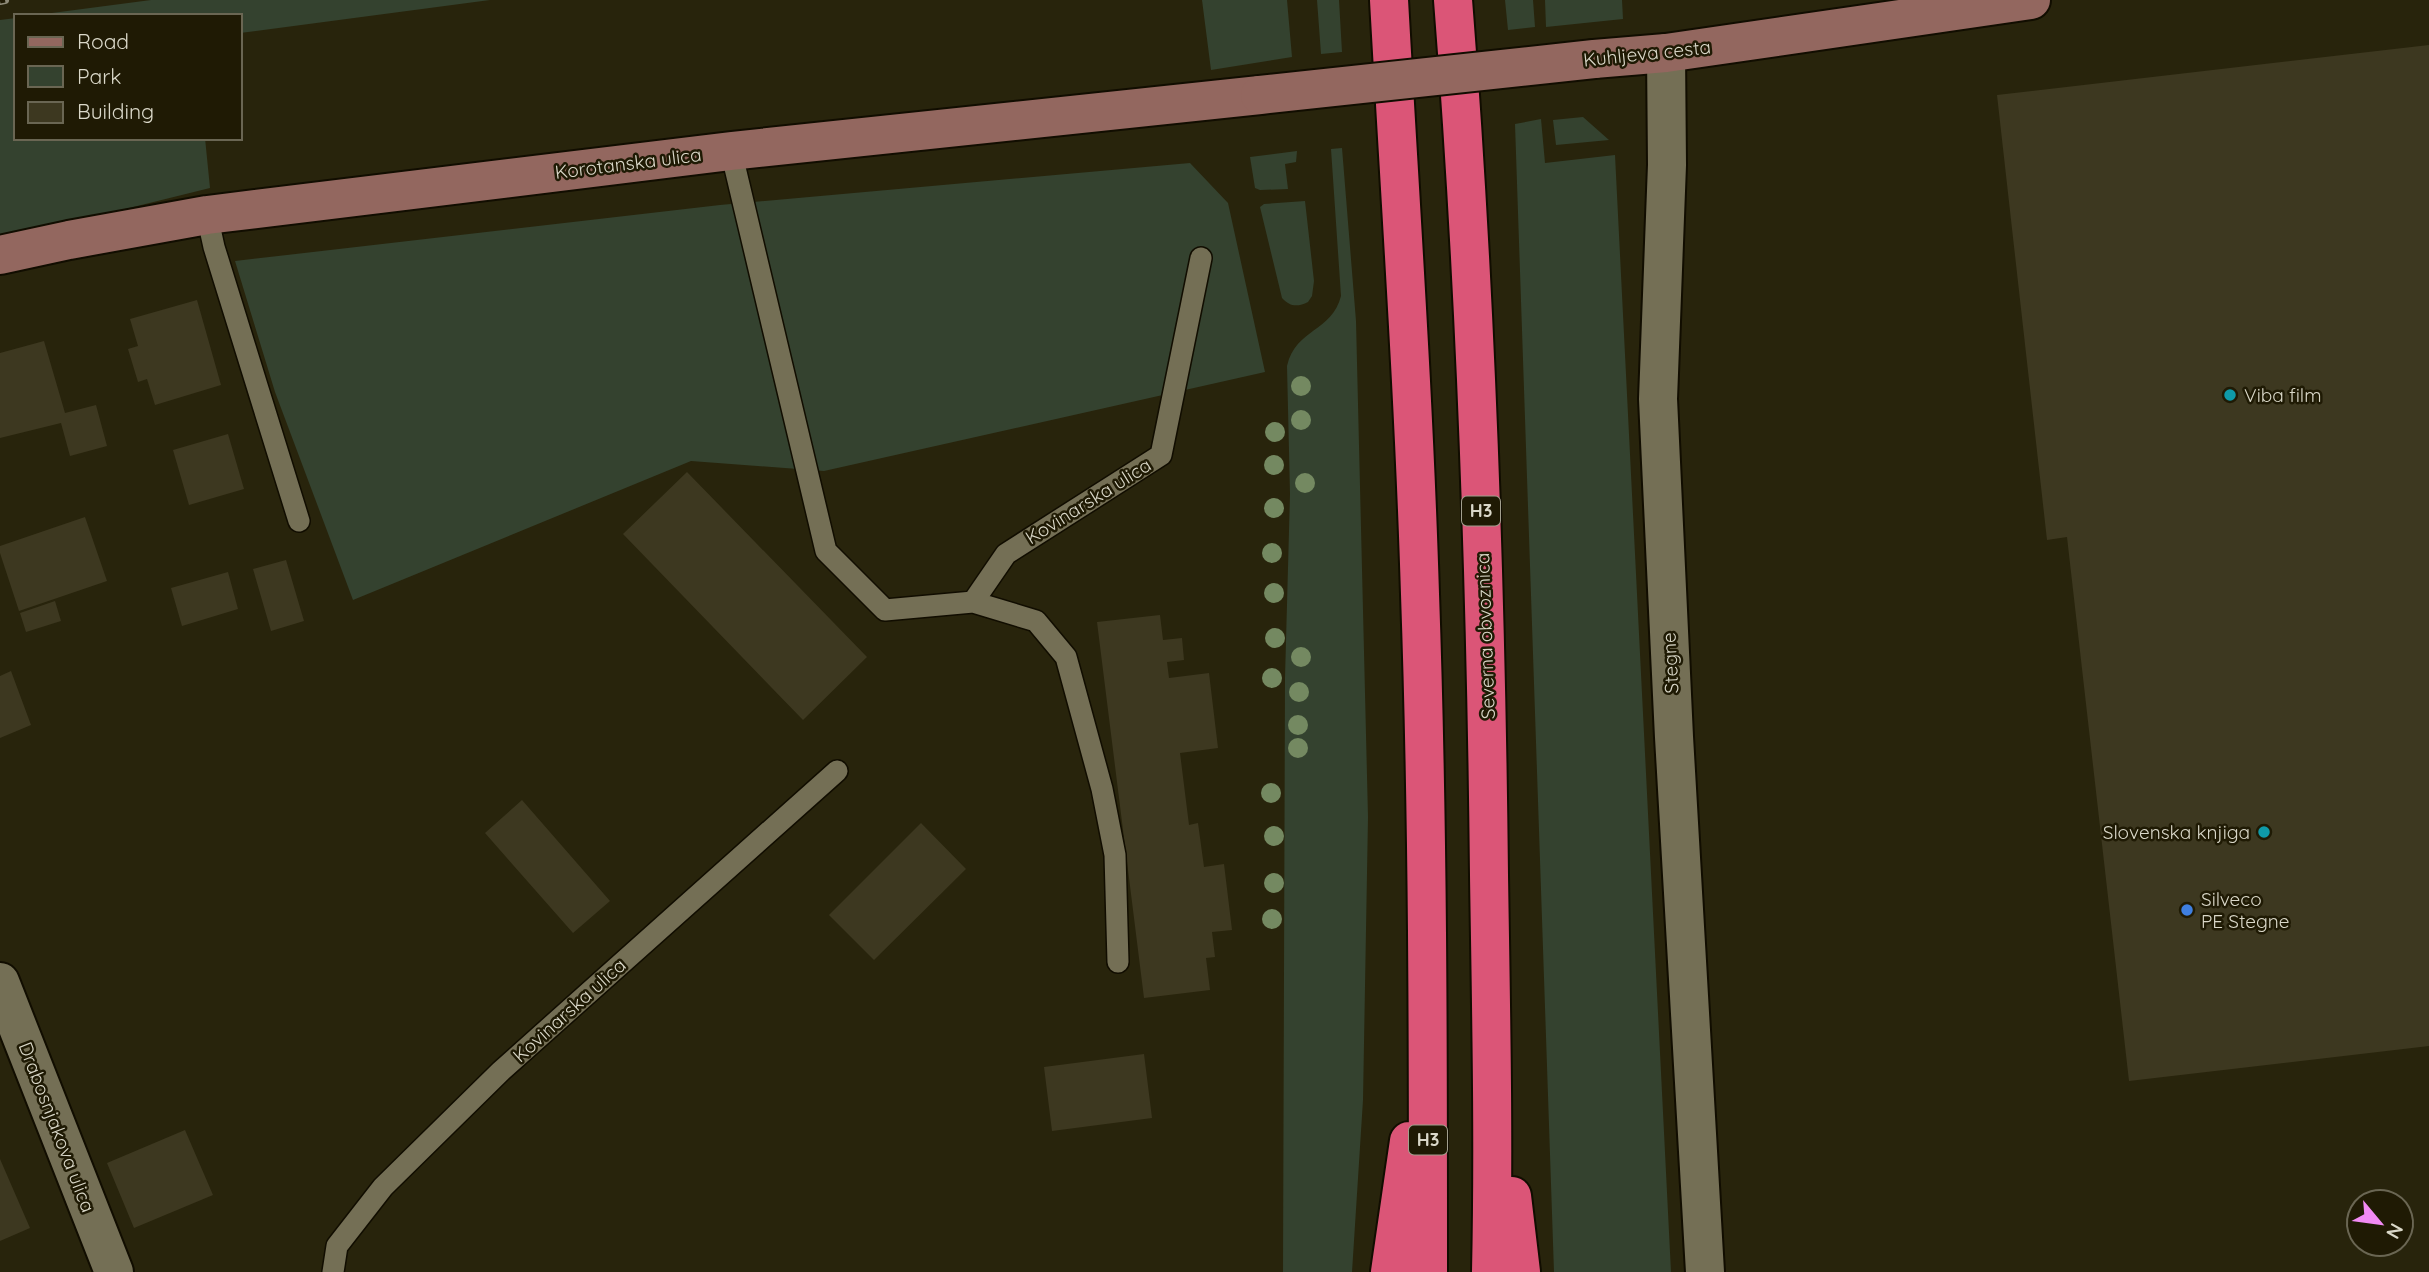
<svg xmlns="http://www.w3.org/2000/svg" width="2429" height="1272" viewBox="0 0 2429 1272" font-family="Quicksand,sans-serif">
	<style>
		.green { fill: #34422f }
		.building { fill: #3d3820 }
		.lines { fill: none; stroke-linecap: round; stroke-linejoin: round }
		.lane-casing { stroke: #110d00; stroke-width: 24 }
		.street-casing { stroke: #110d00; stroke-width: 42 }
		.secondary-casing { stroke: #110d00; stroke-width: 42 }
		.highway-casing { stroke: #110d00; stroke-width: 42 }
		.lane { stroke: #746f55; stroke-width: 21 }
		.street { stroke: #746f55; stroke-width: 38 }
		.secondary { stroke: #93675f; stroke-width: 38 }
		.highway { stroke: #db5577; stroke-width: 38 }
		.rail-casing { stroke: #8e8b79; stroke-width: 8 }
		.rail { stroke: #1f1a04; stroke-width: 5; stroke-dasharray: 16; stroke-linecap: butt }
		.secondary-bridge-casing { stroke: #110d00; stroke-width: 42; stroke-linecap: butt }
		.secondary-bridge { stroke: #93675f; stroke-width: 38 }
		.tree { fill: #748961 }
		.culture-dot { fill: #0f9aa8; stroke: #1f1a04; stroke-width: 2.5 }
		.shop-dot { fill: #3f7fe0; stroke: #1f1a04; stroke-width: 2.5 }
		.labels { text-anchor: middle; stroke-width: 5; stroke-linejoin: round; paint-order: stroke }
		.shield { fill: #1f1a04; stroke: #a29f8e; stroke-width: 2 }
		.shield-label { font-size: 18px; font-weight: bold; fill: #dad8c9 }
		.street-label { font-size: 19px; fill: #dad8c9; stroke: #1f1a04 }
		.poi-label { font-size: 19px; fill: #dad8c9; stroke: #1f1a04; text-anchor: start }
	</style>
	<rect width="100%" height="100%" fill="#28240c"/>
	<path class="green" d="M 151,0 L 490,0 L 240,33 L 240,16 L 29,16 Z
		M 1202,0 L 1287,0 L 1292,57 L 1211,70 Z
		M 1317,0 L 1339,0 L 1342,52 L 1321,54 Z
		M 1505,0 L 1533,0 L 1535,27 L 1508,30 Z
		M 1545,0 L 1622,0 L 1623,19 L 1546,27 Z
		M 16,18 L 16,138 L 205,138 L 210,188 L 0,240 L 0,20 Z
		M 1583,117 L 1609,140 L 1556,145 L 1553,120 Z
		M 1541,119 L 1545,163 L 1615,155 L 1671,1272 L 1554,1272 L 1515,124 Z
		M 1342,148 L 1356,321 L 1368,817 L 1363,1100 L 1352,1272 L 1283,1272 L 1285,678 L 1290,494 L 1287,366 C 1296,328 1332,332 1341,296 L 1331,149 Z
		M 1297,151 L 1296,162 L 1285,164 L 1288,189 L 1260,190 L 1255,188 L 1250,157 Z
		M 1190,163 L 1228,203 L 1265,372 L 824,471 L 691,461 L 353,600 L 275,392 L 235,261 L 720,205 Z
		M 1305,201 L 1314,281 L 1312,296 L 1308,302 C 1298,307 1290,307 1282,298 L 1260,207 L 1264,204 Z"/>
	<path class="building" d="M 2429,45 L 2429,1046 L 2129,1081 L 2067,537 L 2047,540 L 1997,95 Z
		M 197,300 L 221,385 L 155,405 L 147,379 L 138,382 L 128,349 L 138,346 L 130,319 Z
		M 44,341 L 65,413 L 96,405 L 107,446 L 70,456 L 61,423 L 0,438 L 0,353 Z
		M 228,434 L 244,489 L 189,505 L 173,450 Z
		M 687,472 L 867,657 L 803,720 L 623,534 Z
		M 85,517 L 107,581 L 19,611 L 0,553 L 0,546 Z
		M 286,560 L 304,621 L 271,631 L 253,569 Z
		M 228,572 L 238,609 L 182,626 L 171,588 Z
		M 55,601 L 61,621 L 26,632 L 20,613 Z
		M 1160,615 L 1163,640 L 1182,638 L 1184,660 L 1167,662 L 1169,678 L 1209,673 L 1218,748 L 1180,753 L 1189,825 L 1198,823 L 1204,867 L 1224,864 L 1232,930 L 1212,932 L 1215,957 L 1206,958 L 1210,990 L 1144,998 L 1097,622 Z
		M 11,671 L 31,725 L 0,738 L 0,676 Z
		M 522,800 L 610,901 L 573,933 L 485,833 Z
		M 921,823 L 966,869 L 874,960 L 829,915 Z
		M 1144,1054 L 1152,1118 L 1052,1131 L 1044,1067 Z
		M 185,1130 L 213,1195 L 134,1228 L 107,1163 Z
		M 0,1159 L 30,1228 L 0,1241 Z"/>
	<g class="lines">
		<defs>
			<path id="lane" d="M 731,151 L 826,551 L 885,610 L 973,602 L 1006,554 L 1161,455 L 1201,258
				M 207,215 L 214,247 L 299,521
				M 973,602 L 1036,621 L 1066,657 L 1102,789 L 1115,855 L 1118,962
				M 333,1272 L 337,1246 L 383,1187 L 501,1071 L 837,771"/>
			<path id="street" d="M 1666,53 L 1667,165 L 1658,399 L 1674,737 L 1705,1272
				M 0,982 L 114,1272"/>
			<path id="secondary" d="M 1594,59 L 1666,53 L 2031,0
				M 0,255 L 69,240 L 207,215 L 731,151 L 1260,95"/>
			<path id="highway" d="M 1389,0 C 1400,198 1414,396 1420,594 C 1428,820 1428,1046 1428,1272
				M 1453,0 C 1476,291 1486,583 1489,875 C 1491,1007 1494,1140 1491,1272
				M 1512,1196 L 1521,1272
				M 1390,1272 L 1409,1141"/>
		</defs>
		<use href="#lane" class="lane-casing"/>
		<use href="#street" class="street-casing"/>
		<use href="#secondary" class="secondary-casing"/>
		<use href="#highway" class="highway-casing"/>
		<use href="#lane" class="lane"/>
		<use href="#street" class="street"/>
		<use href="#secondary" class="secondary"/>
		<use href="#highway" class="highway"/>
		<defs>
			<path id="rail" d="M 0,1 L 5,0"/>
		</defs>
		<use href="#rail" class="rail-casing"/>
		<use href="#rail" class="rail"/>
		<defs>
			<path id="secondary-bridge" d="M 1260,95 L 1594,59"/>
		</defs>
		<use href="#secondary-bridge" class="secondary-bridge-casing"/>
		<use href="#secondary-bridge" class="secondary-bridge"/>
	</g>
	<g class="tree">
		<circle cx="1301" cy="386" r="10"/>
		<circle cx="1301" cy="420" r="10"/>
		<circle cx="1275" cy="432" r="10"/>
		<circle cx="1274" cy="465" r="10"/>
		<circle cx="1305" cy="483" r="10"/>
		<circle cx="1274" cy="508" r="10"/>
		<circle cx="1272" cy="553" r="10"/>
		<circle cx="1274" cy="593" r="10"/>
		<circle cx="1275" cy="638" r="10"/>
		<circle cx="1301" cy="657" r="10"/>
		<circle cx="1272" cy="678" r="10"/>
		<circle cx="1299" cy="692" r="10"/>
		<circle cx="1298" cy="725" r="10"/>
		<circle cx="1298" cy="748" r="10"/>
		<circle cx="1271" cy="793" r="10"/>
		<circle cx="1274" cy="836" r="10"/>
		<circle cx="1274" cy="883" r="10"/>
		<circle cx="1272" cy="919" r="10"/>
	</g>
	<g class="culture-dot">
		<circle cx="2230" cy="395" r="7"/>
		<circle cx="2264" cy="832" r="7"/>
	</g>
	<circle class="shop-dot" cx="2187" cy="910" r="7"/>
	<g class="labels">
		<g class="shield">
			<rect x="1462" y="496.5" width="38" height="29" rx="5"/>
			<rect x="1409" y="1125.5" width="38" height="29" rx="5"/>
		</g>
		<g class="shield-label">
			<text x="1481" y="517">H3</text>
			<text x="1428" y="1146">H3</text>
		</g>
		<g class="street-label">
			<text transform="translate(1647 53) rotate(-6)" y="7">Kuhljeva cesta</text>
			<text transform="translate(628 163) rotate(-7)" y="7">Korotanska ulica</text>
			<text transform="translate(1088 501) rotate(-32)" y="7">Kovinarska ulica</text>
			<text transform="translate(1485 636) rotate(-92)" y="7">Severna obvoznica</text>
			<text transform="translate(1670 663) rotate(-93)" y="7">Stegne</text>
			<text transform="translate(569 1010) rotate(-42)" y="7">Kovinarska ulica</text>
			<text transform="translate(57 1127) rotate(69)" y="7">Drabosnjakova ulica</text>
		</g>
		<g class="poi-label">
			<text x="2244" y="402">Viba film</text>
			<text x="2250" y="839" text-anchor="end">Slovenska knjiga</text>
			<text x="2201" y="906">Silveco<tspan x="2201" dy="22">PE Stegne</tspan></text>
		</g>
	</g>
	<rect x="14" y="14" width="228" height="126" fill="#1f1a04" stroke="#6a6653" stroke-width="2"/>
	<rect x="28" y="37" width="35" height="10" fill="#93675f" stroke="#6a6653" stroke-width="2"/>
	<text x="77" y="49" font-size="21" fill="#dad8c9">Road</text>
	<rect x="28" y="66" width="35" height="21" fill="#34422f" stroke="#6a6653" stroke-width="2"/>
	<text x="77" y="84" font-size="21" fill="#dad8c9">Park</text>
	<rect x="28" y="102" width="35" height="21" fill="#3d3820" stroke="#6a6653" stroke-width="2"/>
	<text x="77" y="119" font-size="21" fill="#dad8c9">Building</text>
	<g transform="translate(2380 1223) rotate(119)"><circle r="33" fill="#1f1a04" stroke="#6a6653" stroke-width="2"/>
	<path d="M0-5L12 26L0 18L-12 26Z" fill="#f18af4"/>
	<text y="-10" font-size="19" font-weight="bold" text-anchor="middle" fill="#dad8c9">N</text>
	</g>
</svg>
